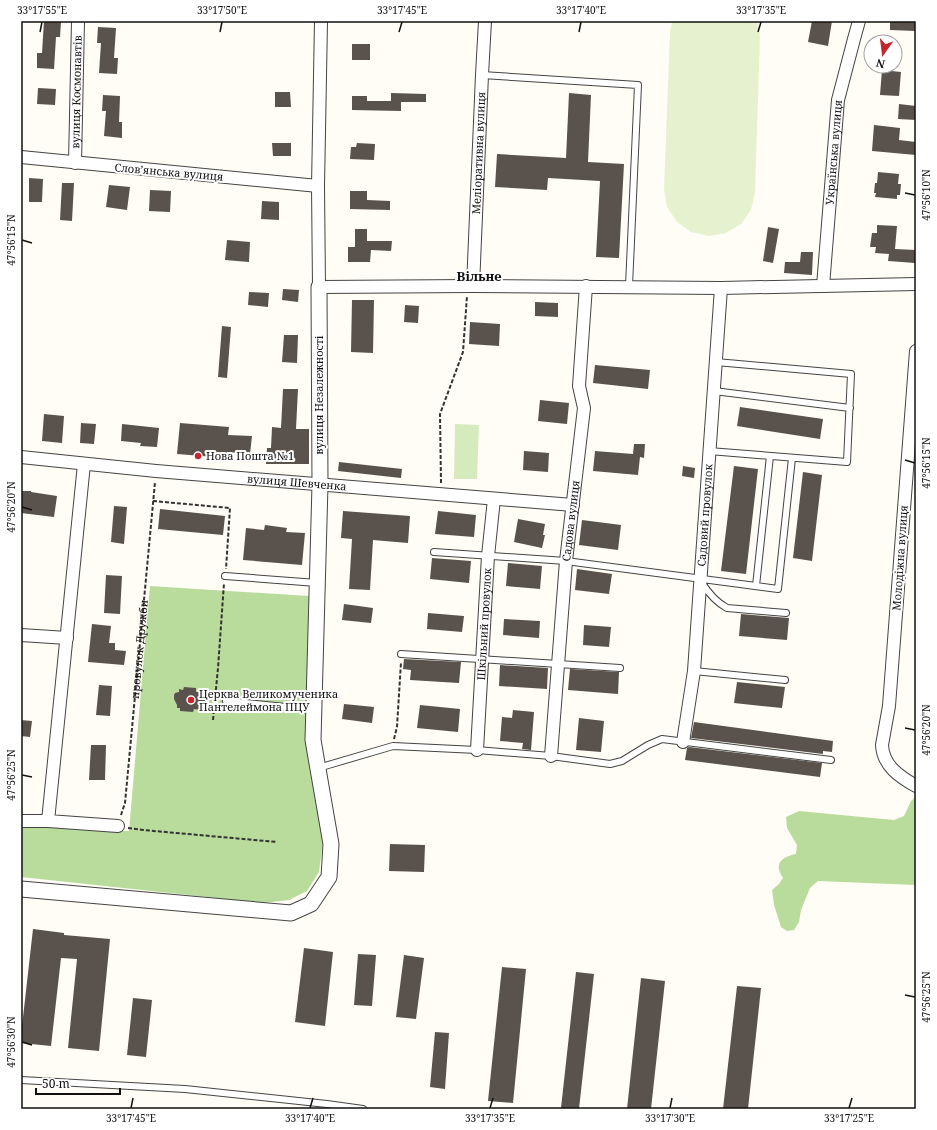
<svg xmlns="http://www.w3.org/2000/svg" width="937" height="1130" viewBox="0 0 937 1130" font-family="'Noto Serif',serif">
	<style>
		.green { fill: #d5ebbd }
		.forest { fill: #b9dc9c }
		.pitch { fill: #e6f2cf }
		.building { fill: #5a524d }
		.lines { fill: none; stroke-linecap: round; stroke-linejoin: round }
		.service-casing { stroke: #444; stroke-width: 8 }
		.minor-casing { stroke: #444; stroke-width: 14 }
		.tertiary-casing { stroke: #444; stroke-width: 17 }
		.path { stroke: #333; stroke-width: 2; stroke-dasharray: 4 2; stroke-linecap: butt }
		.service { stroke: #fff; stroke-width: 6 }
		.minor { stroke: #fff; stroke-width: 12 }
		.tertiary { stroke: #fff; stroke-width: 15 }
		.ticks { fill: none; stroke: #111; stroke-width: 1.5 }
		.poi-dot { fill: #c4262e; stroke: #fff; stroke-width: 1.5 }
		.labels { text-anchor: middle; stroke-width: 4; stroke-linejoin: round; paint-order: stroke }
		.street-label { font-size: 11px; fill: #111; stroke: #fff }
		.poi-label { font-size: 11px; fill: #111; stroke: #fff; text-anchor: start }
		.quarter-label { font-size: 13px; font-weight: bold; fill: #111; stroke: #fff }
		.neatline { fill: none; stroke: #111; stroke-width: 1.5 }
		.ticks-label { font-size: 10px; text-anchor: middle; fill: #111 }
	</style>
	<rect width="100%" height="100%" fill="#fffdf5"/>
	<path class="green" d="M 455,424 L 479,425 L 477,479 L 454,479 Z"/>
	<path class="forest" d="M 150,586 L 309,596 L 306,739 L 323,841 L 319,872 L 307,891 L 289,900 L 263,903 L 21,877 L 21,825 L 129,831 Z
		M 916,796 L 916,885 L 818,881 L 810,888 L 801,910 L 799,922 L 794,930 L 787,931 L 781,927 L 774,905 L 772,890 L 779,884 L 783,878 C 773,863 782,857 796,854 L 797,845 L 787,828 L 786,817 L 799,811 L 894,820 L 904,816 L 911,801 Z"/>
	<path class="pitch" d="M 672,21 L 758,21 L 760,36 L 755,192 L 751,210 L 741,224 L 726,233 L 709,236 L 691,232 L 677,222 L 667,207 L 664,189 L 670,32 Z"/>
	<path class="building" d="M 44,21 L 61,22 L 60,37 L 56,37 L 54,69 L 37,68 L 37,53 L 42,53 Z
		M 812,21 L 832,21 L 828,46 L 808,42 Z
		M 890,21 L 916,21 L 916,31 L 890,30 Z
		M 98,27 L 116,28 L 114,58 L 118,58 L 117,74 L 99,73 L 101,43 L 97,43 Z
		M 352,44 L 370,44 L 370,60 L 352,60 Z
		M 882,70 L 901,72 L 899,96 L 880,95 Z
		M 38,88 L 56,89 L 55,105 L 37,104 Z
		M 275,92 L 290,92 L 291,107 L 275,107 Z
		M 391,93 L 426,94 L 426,102 L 401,102 L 401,111 L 352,110 L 352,96 L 367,96 L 367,101 L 391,101 Z
		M 569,93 L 591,95 L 588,162 L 624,164 L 619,258 L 596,257 L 600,181 L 548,178 L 547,190 L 495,187 L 497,154 L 566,158 Z
		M 103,95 L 120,96 L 119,122 L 122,122 L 122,138 L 104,136 L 106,111 L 102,111 Z
		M 899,104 L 916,106 L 916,120 L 898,119 Z
		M 874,125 L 900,128 L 899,140 L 916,142 L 916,155 L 872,151 Z
		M 272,143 L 291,143 L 291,156 L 273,156 Z
		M 357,143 L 375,144 L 374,160 L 350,159 L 351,147 L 356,147 Z
		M 878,172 L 899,174 L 898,184 L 901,184 L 900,195 L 897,195 L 897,199 L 875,197 L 876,193 L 874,193 L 875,183 L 877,183 Z
		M 29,178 L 43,179 L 42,202 L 29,202 Z
		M 62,183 L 74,183 L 72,221 L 60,220 Z
		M 109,185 L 130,187 L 127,210 L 106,207 Z
		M 150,190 L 171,191 L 170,212 L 149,211 Z
		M 350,191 L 367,191 L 367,200 L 390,201 L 390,210 L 350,209 Z
		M 262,201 L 279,202 L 279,220 L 261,219 Z
		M 877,225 L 897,226 L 895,249 L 916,250 L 915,263 L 888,261 L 889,254 L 875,253 L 876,247 L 870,247 L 872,233 L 877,233 Z
		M 768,227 L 779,229 L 773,263 L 763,261 Z
		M 355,229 L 367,229 L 367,241 L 392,241 L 391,251 L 371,250 L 370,262 L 348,262 L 348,247 L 355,247 Z
		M 227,240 L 250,242 L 249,262 L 225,260 Z
		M 801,252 L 813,252 L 812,275 L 784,273 L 785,262 L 800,262 Z
		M 283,289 L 299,290 L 298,302 L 282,300 Z
		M 249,292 L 269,293 L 268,307 L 248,305 Z
		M 352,300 L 374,300 L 373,353 L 351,352 Z
		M 535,302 L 558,303 L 558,317 L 535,316 Z
		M 405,305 L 419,306 L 418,323 L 404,322 Z
		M 470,322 L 500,324 L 499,346 L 469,344 Z
		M 222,326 L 231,327 L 227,378 L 218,377 Z
		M 284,335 L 298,335 L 297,363 L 282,362 Z
		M 595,365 L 650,370 L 648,389 L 593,383 Z
		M 283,389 L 298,389 L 296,429 L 309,429 L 309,464 L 266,464 L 267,448 L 271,448 L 272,427 L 281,428 Z
		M 540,400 L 569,403 L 567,424 L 538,421 Z
		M 740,407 L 823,419 L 820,439 L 737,426 Z
		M 44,414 L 64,416 L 62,443 L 42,441 Z
		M 81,423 L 96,424 L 94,444 L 80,443 Z
		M 180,423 L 229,427 L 228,435 L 252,436 L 250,454 L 227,452 L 227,458 L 177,454 Z
		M 122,424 L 159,428 L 157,447 L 140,446 L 141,443 L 121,441 Z
		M 634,444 L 645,444 L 644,458 L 640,457 L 638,475 L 593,471 L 595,451 L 633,454 Z
		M 524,451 L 549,453 L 548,472 L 523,470 Z
		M 339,462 L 402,469 L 401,478 L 338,471 Z
		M 683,466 L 695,468 L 694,478 L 682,476 Z
		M 734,466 L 758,469 L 746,574 L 721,571 Z
		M 803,472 L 822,475 L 812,561 L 793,558 Z
		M 21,491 L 31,491 L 31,492 L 57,496 L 54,517 L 21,513 Z
		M 114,506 L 127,507 L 124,544 L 111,542 Z
		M 160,509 L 225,516 L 223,535 L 158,529 Z
		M 343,511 L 410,516 L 408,543 L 373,540 L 370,590 L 349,589 L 352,539 L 341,538 Z
		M 438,511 L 476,515 L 474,537 L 435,534 Z
		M 518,519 L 545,524 L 543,535 L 545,535 L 542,548 L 514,542 Z
		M 582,520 L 621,525 L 618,550 L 579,545 Z
		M 265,525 L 287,528 L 286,532 L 305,533 L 302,565 L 243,560 L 246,528 L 264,530 Z
		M 432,558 L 471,561 L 469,583 L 430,579 Z
		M 508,563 L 542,566 L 540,589 L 506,586 Z
		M 577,569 L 612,574 L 609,594 L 575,590 Z
		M 106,575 L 122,576 L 120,614 L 104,613 Z
		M 344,604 L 373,608 L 371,623 L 342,620 Z
		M 428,613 L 464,616 L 462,632 L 427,629 Z
		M 741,614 L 789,618 L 787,640 L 739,636 Z
		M 504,619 L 540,621 L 539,638 L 503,635 Z
		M 92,624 L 111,626 L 109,643 L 115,643 L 115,650 L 126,651 L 124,665 L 88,662 Z
		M 584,625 L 611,627 L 609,647 L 583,645 Z
		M 404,659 L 461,662 L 459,683 L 410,680 L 411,670 L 403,669 Z
		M 500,665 L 548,668 L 547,689 L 499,686 Z
		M 570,669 L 619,672 L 618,694 L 568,690 Z
		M 737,682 L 785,687 L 782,708 L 734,703 Z
		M 99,685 L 112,686 L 110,716 L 96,715 Z
		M 184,687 L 196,688 L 196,692 L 208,693 L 206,711 L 194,709 L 193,712 L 180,711 L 180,708 L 177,708 L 177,705 L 174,699 L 174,695 L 175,693 L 179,692 L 179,689 L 183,690 Z
		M 344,704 L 374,707 L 372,723 L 342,719 Z
		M 420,705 L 460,709 L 458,732 L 417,728 Z
		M 513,710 L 534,712 L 531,750 L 522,749 L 523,743 L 500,741 L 502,717 L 512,718 Z
		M 579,718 L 604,721 L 601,752 L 576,750 Z
		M 21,720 L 32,721 L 30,737 L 21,736 Z
		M 694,722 L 833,741 L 832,752 L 823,751 L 823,754 L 691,738 Z
		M 91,745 L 106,745 L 105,780 L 89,780 Z
		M 689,747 L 822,763 L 820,777 L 685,760 L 687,748 Z
		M 390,844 L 425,845 L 424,872 L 389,871 Z
		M 33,929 L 64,933 L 64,935 L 110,939 L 99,1051 L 68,1048 L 77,959 L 61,958 L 51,1046 L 21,1043 L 21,1035 Z
		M 304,948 L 333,952 L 325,1026 L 295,1022 Z
		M 358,954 L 376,955 L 372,1006 L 354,1005 Z
		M 404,955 L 424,958 L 416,1019 L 396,1017 Z
		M 502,967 L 526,969 L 513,1103 L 488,1101 Z
		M 576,972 L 594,974 L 579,1109 L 570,1109 L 561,1108 Z
		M 641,978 L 665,981 L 651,1109 L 627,1109 Z
		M 737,986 L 761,988 L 748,1109 L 723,1109 Z
		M 133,998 L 152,1000 L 146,1057 L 127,1055 Z
		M 435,1032 L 449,1033 L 445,1089 L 430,1087 Z"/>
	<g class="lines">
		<defs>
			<path id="service" d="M 482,75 L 638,85 L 629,286
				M 714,391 L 850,408
				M 709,451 L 847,462 L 851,374 L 716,362
				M 434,552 L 566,561 L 778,589 L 792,458
				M 225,576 L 317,583
				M 702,583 C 709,594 716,602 727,608 L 786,613
				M 756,586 L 770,456
				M 401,654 L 620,668
				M 694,671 L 785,680
				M 226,701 L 314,710
				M 318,768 L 393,746 L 477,750 L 551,756 L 610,764 L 622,761 L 648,745 L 662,739 L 831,760
				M 21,1080 L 185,1089 L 327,1104 L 363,1109"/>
			<g id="minor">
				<path d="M 321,21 L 318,186 L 319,287 L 473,286 L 721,288 L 916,284"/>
				<path d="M 21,157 L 318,186"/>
				<path id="s2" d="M 75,163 L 78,21"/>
				<path id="s3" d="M 473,286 L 482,75 L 485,21"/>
				<path id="s4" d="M 823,286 L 838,100 L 854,39 L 859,21"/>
				<path d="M 916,351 L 889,706 L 882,745 C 883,766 900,777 916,786"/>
				<path id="s5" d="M 21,457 L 156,471 L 573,505"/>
				<path d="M 84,464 L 48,821 L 118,826"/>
				<path d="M 21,635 L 67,638"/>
				<path id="s6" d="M 683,742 L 694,671 L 721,288"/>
				<path id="s7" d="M 477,750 L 488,556 L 494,499"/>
				<path id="s8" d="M 551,756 L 566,561 L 584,408 L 579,386 L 586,286"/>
				<path d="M 21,821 L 48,821"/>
			</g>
			<path id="tertiary" d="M 21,889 L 291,913 L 311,904 L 329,877 L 331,844 L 313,740 L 320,485 L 319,287"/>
		</defs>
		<use href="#service" class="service-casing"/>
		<use href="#minor" class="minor-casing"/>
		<use href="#tertiary" class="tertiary-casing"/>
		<g class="path">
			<path d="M 441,483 L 440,414 L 463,352 L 467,296"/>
			<path d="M 153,501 L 230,508 L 226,569"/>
			<path d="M 213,720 L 218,668 L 224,583"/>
			<path d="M 394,739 L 397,727 L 401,662"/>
			<path id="s1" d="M 121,815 L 125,803 L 155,482"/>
			<path d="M 128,828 L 143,830 L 277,842"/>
		</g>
		<use href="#service" class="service"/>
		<use href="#minor" class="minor"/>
		<use href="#tertiary" class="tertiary"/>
	</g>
	<path class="ticks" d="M 40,32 L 42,22M 220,32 L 222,22M 399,32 L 402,22M 579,32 L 581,22M 758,32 L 761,22M 905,193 L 915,195M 22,240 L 32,243M 905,460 L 915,463M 22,507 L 32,510M 905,728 L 915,730M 22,775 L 32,777M 905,995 L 915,997M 22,1042 L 32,1045M 131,1108 L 133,1098M 310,1108 L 313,1098M 490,1108 L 493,1098M 670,1108 L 672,1098M 849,1108 L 852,1098"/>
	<g class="poi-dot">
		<circle cx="198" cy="456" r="4"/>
		<circle cx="191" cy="700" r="4"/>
	</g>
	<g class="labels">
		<g class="street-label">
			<text dy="4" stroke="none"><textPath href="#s2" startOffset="71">вулиця Космонавтів</textPath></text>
			<text dy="4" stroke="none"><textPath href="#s3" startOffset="133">Меліоративна вулиця</textPath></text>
			<text dy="4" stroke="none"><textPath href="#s4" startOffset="134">Українська вулиця</textPath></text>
			<text transform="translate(169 172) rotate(5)" y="4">Словʼянська вулиця</text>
			<text transform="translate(319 395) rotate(-90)" y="4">вулиця Незалежності</text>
			<text dy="4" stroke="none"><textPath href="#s5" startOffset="277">вулиця Шевченка</textPath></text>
			<text dy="4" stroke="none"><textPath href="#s6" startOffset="228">Садовий провулок</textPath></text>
			<text dy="4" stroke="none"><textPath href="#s8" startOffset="236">Садова вулиця</textPath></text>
			<text transform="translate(900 558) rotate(-86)" y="4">Молодіжна вулиця</text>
			<text dy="4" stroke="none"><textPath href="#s7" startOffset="126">Шкільний провулок</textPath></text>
			<text dy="4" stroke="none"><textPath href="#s1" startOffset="167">провулок Дружби</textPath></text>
		</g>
		<g class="poi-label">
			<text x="206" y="460">Нова Пошта №1</text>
			<text x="199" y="698">Церква Великомученика<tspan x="199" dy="13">Пантелеймона ПЦУ</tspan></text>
		</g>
		<g class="quarter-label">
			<text x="479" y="281">Вільне</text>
		</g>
	</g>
	<rect width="937" height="1130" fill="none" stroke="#ffffff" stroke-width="44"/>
	<g transform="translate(883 54) rotate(194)"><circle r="19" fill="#ffffff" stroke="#a0a0a0"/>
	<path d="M0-3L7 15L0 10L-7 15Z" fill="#c4262e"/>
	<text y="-6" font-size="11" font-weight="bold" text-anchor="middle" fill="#111111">N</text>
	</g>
	<path d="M36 1088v6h84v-6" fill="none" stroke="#111111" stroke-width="2"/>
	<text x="42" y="1088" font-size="12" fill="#111111" stroke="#ffffff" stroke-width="3" paint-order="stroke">50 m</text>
	<rect x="22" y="22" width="893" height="1086" class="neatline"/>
	<g class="ticks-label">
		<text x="42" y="14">33°17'55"E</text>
		<text x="222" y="14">33°17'50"E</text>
		<text x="402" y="14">33°17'45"E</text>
		<text x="581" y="14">33°17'40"E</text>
		<text x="761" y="14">33°17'35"E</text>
		<text transform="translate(926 195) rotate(-90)" y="4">47°56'10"N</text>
		<text transform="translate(11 240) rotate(-90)" y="4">47°56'15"N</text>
		<text transform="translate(926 463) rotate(-90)" y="4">47°56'15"N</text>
		<text transform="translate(11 507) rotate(-90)" y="4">47°56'20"N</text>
		<text transform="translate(926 730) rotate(-90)" y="4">47°56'20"N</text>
		<text transform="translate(11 775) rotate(-90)" y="4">47°56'25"N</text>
		<text transform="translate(926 997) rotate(-90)" y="4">47°56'25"N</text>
		<text transform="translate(11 1042) rotate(-90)" y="4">47°56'30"N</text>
		<text x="131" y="1122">33°17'45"E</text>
		<text x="310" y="1122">33°17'40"E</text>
		<text x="490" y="1122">33°17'35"E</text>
		<text x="670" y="1122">33°17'30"E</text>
		<text x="849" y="1122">33°17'25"E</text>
	</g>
</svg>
